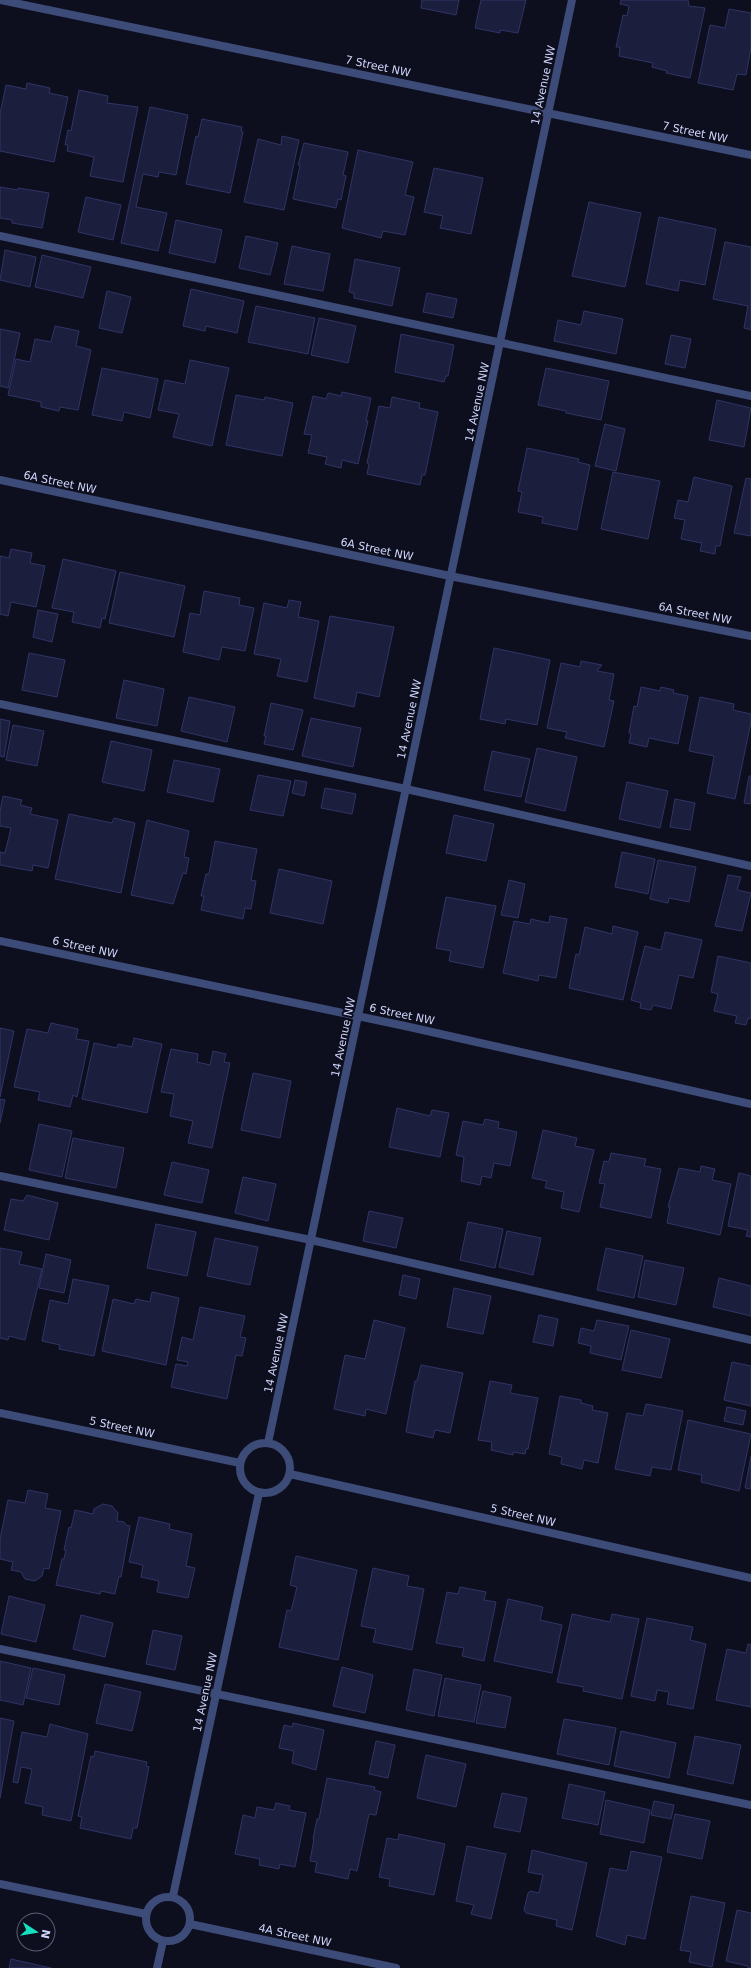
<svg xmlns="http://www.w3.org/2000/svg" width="751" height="1968" viewBox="0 0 751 1968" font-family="'DejaVu Sans',sans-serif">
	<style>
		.building { fill: #1c1e3d; stroke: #303467 }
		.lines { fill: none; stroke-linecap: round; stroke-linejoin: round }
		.lane { stroke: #3d4b79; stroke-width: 8 }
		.street { stroke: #3d4b79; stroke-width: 8 }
		.labels { text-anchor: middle; stroke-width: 4; stroke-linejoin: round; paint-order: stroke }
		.street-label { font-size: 11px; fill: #cfd6fb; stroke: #0e0f1e }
	</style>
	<rect width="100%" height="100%" fill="#0e0f1e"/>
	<path class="building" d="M 422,0 L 459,0 L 456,15 L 421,8 Z
		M 481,0 L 526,0 L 518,33 L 500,30 L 500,33 L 475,28 Z
		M 621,0 L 688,0 L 689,6 L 705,8 L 690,78 L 666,73 L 667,71 L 652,67 L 653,63 L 619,56 L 620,47 L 616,47 L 623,15 L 627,16 L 629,6 L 620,4 Z
		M 729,9 L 751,13 L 751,48 L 746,75 L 737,74 L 733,90 L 698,83 L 710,25 L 725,28 Z
		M 27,83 L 50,88 L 49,93 L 68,97 L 54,162 L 0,151 L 0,114 L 6,85 L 26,89 Z
		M 79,90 L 108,96 L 107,103 L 138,107 L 123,182 L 90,176 L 94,157 L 67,151 L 68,145 L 65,145 L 68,130 L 71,131 Z
		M 150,107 L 188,115 L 176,175 L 159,172 L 158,177 L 143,174 L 136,207 L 167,213 L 158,251 L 121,243 Z
		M 202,119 L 242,127 L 241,131 L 243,132 L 230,193 L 186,184 L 196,136 L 198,137 Z
		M 282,136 L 299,140 L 284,210 L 244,202 L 258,139 L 281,145 Z
		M 304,143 L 348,152 L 343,175 L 346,176 L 341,200 L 338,199 L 336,208 L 293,199 L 300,165 L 298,165 Z
		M 358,150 L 413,162 L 405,195 L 414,197 L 405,235 L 383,231 L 381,238 L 342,228 Z
		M 434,168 L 483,178 L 471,234 L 440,228 L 443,216 L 424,212 Z
		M 0,187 L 18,190 L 18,188 L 49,193 L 42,228 L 12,223 L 12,220 L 0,218 Z
		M 86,197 L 121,205 L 113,240 L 78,232 Z
		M 589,202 L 641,213 L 625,287 L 572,276 Z
		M 659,217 L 716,229 L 705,285 L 680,280 L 678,291 L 646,284 Z
		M 176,220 L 222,230 L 215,263 L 169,253 Z
		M 246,236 L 278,243 L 270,275 L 239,268 Z
		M 725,242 L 751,247 L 751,330 L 744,328 L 748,306 L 713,299 Z
		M 292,246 L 330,254 L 323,291 L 284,284 Z
		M 5,250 L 36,257 L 30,287 L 0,280 Z
		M 42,255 L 91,267 L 83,298 L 35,287 Z
		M 355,259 L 400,268 L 392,306 L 354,298 L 354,293 L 349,292 Z
		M 191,289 L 244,301 L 237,333 L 206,326 L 205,331 L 183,326 Z
		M 107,291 L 131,297 L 122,333 L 99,328 Z
		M 427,293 L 457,299 L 453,318 L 423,312 Z
		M 256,306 L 315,318 L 308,354 L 248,342 Z
		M 584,311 L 623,319 L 616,354 L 554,341 L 558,320 L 581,325 Z
		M 319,318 L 356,326 L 348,363 L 311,355 Z
		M 55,326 L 79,331 L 76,346 L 91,350 L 78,410 L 60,407 L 59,411 L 41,407 L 41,402 L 8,395 L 16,359 L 30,362 L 35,339 L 51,342 Z
		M 0,329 L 20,333 L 8,388 L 0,386 Z
		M 401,334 L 454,345 L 448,376 L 446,376 L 444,382 L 395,372 Z
		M 671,335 L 691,339 L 685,368 L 665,364 Z
		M 190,360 L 229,368 L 212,446 L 173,437 L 179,414 L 158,410 L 165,380 L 185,384 Z
		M 102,368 L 158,379 L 150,418 L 124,412 L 122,421 L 92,415 Z
		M 546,368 L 609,381 L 601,420 L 566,413 L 566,411 L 538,405 Z
		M 342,392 L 371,398 L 366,421 L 368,421 L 358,464 L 342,460 L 341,468 L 325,464 L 327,457 L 308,453 L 312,435 L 304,434 L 313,396 L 326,399 L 328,393 L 341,396 Z
		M 236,395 L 264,400 L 265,397 L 293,403 L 282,456 L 226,445 Z
		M 392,397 L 420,403 L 419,408 L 438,412 L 425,475 L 422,475 L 420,485 L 367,474 L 369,464 L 367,463 L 379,406 L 390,408 Z
		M 717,400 L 751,408 L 744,447 L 709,440 Z
		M 605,424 L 625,429 L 616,471 L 595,466 Z
		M 527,448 L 579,459 L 578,462 L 590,465 L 577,530 L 542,523 L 543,517 L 518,512 L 522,492 L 518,491 Z
		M 613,472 L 660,481 L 648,539 L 601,529 Z
		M 694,477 L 732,486 L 720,546 L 716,546 L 715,554 L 700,551 L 702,543 L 681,539 L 685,520 L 674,518 L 678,500 L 688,502 Z
		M 746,478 L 751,479 L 751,536 L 734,533 Z
		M 11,549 L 32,553 L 30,563 L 45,566 L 36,607 L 11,602 L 8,616 L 0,614 L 0,556 L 9,558 Z
		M 63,559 L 116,571 L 105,619 L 102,618 L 100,628 L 72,622 L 74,612 L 52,608 Z
		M 120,572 L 185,586 L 174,637 L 109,623 Z
		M 204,591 L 240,598 L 239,605 L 254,608 L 245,651 L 222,647 L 219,660 L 183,652 L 190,613 L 200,615 Z
		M 289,600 L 301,602 L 298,617 L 319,621 L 307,682 L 277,676 L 281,659 L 254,654 L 264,603 L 287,608 Z
		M 38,610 L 58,614 L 52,642 L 33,637 Z
		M 330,616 L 394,627 L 379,697 L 357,692 L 354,707 L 314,698 Z
		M 494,648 L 550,660 L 537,725 L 506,719 L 505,724 L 480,719 Z
		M 29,653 L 65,660 L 57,697 L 22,690 Z
		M 581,661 L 602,665 L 597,671 L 614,674 L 609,700 L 614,701 L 604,747 L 565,738 L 567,732 L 547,728 L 561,663 L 580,667 Z
		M 124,680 L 164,689 L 157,726 L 116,718 Z
		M 641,687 L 660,691 L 661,687 L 674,690 L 673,693 L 688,696 L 678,744 L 649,738 L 647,747 L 629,743 L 631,734 L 629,733 L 634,706 L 637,707 Z
		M 189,697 L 235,707 L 227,742 L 181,731 Z
		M 700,697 L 734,704 L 733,710 L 751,714 L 751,722 L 735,799 L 707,793 L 714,756 L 689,751 Z
		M 271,703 L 303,710 L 293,750 L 264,744 L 266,736 L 264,736 Z
		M 311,718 L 361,728 L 353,767 L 302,756 Z
		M 0,719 L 10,721 L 4,757 L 0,756 Z
		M 13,725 L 44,731 L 37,766 L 6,760 Z
		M 111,741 L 152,750 L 144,791 L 102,782 Z
		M 537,748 L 577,757 L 565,811 L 525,802 Z
		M 492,751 L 530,759 L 521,797 L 484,790 Z
		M 174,760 L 220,769 L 213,802 L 167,792 Z
		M 258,775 L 291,781 L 283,816 L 250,810 Z
		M 749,776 L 751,776 L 751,804 L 744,803 Z
		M 295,780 L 307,782 L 304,796 L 292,793 Z
		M 627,782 L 668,791 L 660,828 L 619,819 Z
		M 325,788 L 356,794 L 352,814 L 321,808 Z
		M 3,796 L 22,800 L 20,805 L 32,808 L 30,814 L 58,820 L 48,868 L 33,865 L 32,871 L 0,865 L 0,852 L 5,853 L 11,828 L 0,826 L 0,811 Z
		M 675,799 L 695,803 L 690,830 L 670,827 Z
		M 69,814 L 112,823 L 114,818 L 135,823 L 121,893 L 55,879 Z
		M 454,815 L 494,824 L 486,861 L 446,853 Z
		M 147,820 L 189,831 L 184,857 L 189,858 L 186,874 L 183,873 L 173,904 L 131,895 Z
		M 215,841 L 257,849 L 251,880 L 256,881 L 251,909 L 245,908 L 243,919 L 201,910 L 204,896 L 201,896 L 206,874 L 209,874 Z
		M 622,852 L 655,859 L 648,894 L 615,887 Z
		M 658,860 L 696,867 L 689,902 L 669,898 L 668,903 L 650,899 Z
		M 279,869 L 332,881 L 323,924 L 270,913 Z
		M 728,875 L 741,877 L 737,890 L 751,893 L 742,931 L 715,926 Z
		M 509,880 L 525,884 L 518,918 L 501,915 Z
		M 446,897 L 496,906 L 483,968 L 449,961 L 451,951 L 436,948 Z
		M 550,916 L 567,919 L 556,978 L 539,975 L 538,981 L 503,973 L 514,921 L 530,924 L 531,919 L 549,923 Z
		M 613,926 L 638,932 L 623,1000 L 569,988 L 576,954 L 579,955 L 585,927 L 612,934 Z
		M 665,932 L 702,940 L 693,978 L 679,975 L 671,1009 L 653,1005 L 651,1010 L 640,1008 L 641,1003 L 631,1000 L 645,946 L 661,950 Z
		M 718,956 L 751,963 L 751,1019 L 748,1018 L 746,1025 L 735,1023 L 737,1016 L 714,1011 L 718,994 L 711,992 Z
		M 51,1023 L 78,1029 L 76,1039 L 89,1041 L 77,1097 L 73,1095 L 70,1107 L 38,1100 L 40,1092 L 14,1087 L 27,1029 L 48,1033 Z
		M 0,1028 L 14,1031 L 0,1097 Z
		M 134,1038 L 162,1044 L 147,1113 L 82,1099 L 94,1043 L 117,1048 L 118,1044 L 132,1047 Z
		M 171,1049 L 198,1054 L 197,1062 L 210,1065 L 213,1051 L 226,1054 L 224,1062 L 230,1063 L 212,1148 L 188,1143 L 193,1121 L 170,1116 L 174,1094 L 161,1092 Z
		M 253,1073 L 291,1081 L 280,1138 L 241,1130 Z
		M 0,1099 L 5,1100 L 0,1123 Z
		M 397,1108 L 430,1116 L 432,1110 L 449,1113 L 440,1157 L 389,1147 Z
		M 485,1119 L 499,1122 L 498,1128 L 517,1132 L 510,1166 L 494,1163 L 491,1178 L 482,1176 L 480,1185 L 461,1181 L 464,1157 L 456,1155 L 463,1121 L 483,1125 Z
		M 39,1124 L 72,1131 L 62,1177 L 29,1170 Z
		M 543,1130 L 577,1138 L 575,1146 L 594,1150 L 579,1212 L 561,1208 L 564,1192 L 545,1188 L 547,1181 L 532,1178 Z
		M 73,1138 L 124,1148 L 116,1188 L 65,1178 Z
		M 611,1153 L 646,1159 L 644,1166 L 661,1169 L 651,1218 L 600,1207 L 605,1184 L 599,1183 L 604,1161 L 609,1162 Z
		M 172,1162 L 209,1170 L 202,1203 L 164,1195 Z
		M 701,1166 L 715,1169 L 712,1180 L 731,1184 L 720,1235 L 667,1223 L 670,1207 L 668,1207 L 679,1168 L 700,1172 Z
		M 739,1173 L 751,1176 L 751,1237 L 746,1236 L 748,1230 L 728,1226 Z
		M 243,1177 L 276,1184 L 268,1221 L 235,1213 Z
		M 27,1195 L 58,1203 L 49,1240 L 4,1230 L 11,1199 L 23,1201 Z
		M 369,1211 L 403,1218 L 396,1248 L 363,1241 Z
		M 468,1222 L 503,1229 L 495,1268 L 460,1260 Z
		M 156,1224 L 196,1232 L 187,1276 L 147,1268 Z
		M 507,1231 L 541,1238 L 533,1275 L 499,1267 Z
		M 215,1238 L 258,1247 L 250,1285 L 207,1276 Z
		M 0,1248 L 22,1252 L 19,1264 L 42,1269 L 25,1340 L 9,1336 L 8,1340 L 0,1338 Z
		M 606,1248 L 643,1256 L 634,1298 L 597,1290 Z
		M 46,1254 L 71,1260 L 64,1293 L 39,1288 Z
		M 645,1260 L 684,1268 L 676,1305 L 638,1297 Z
		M 403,1275 L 420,1279 L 416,1299 L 399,1295 Z
		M 719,1278 L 751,1286 L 751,1316 L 713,1307 Z
		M 73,1279 L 109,1286 L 94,1356 L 59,1349 L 60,1345 L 42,1341 L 50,1300 L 68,1304 Z
		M 454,1288 L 491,1296 L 483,1334 L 447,1327 Z
		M 152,1292 L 179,1298 L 166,1365 L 102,1351 L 113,1299 L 134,1304 L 136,1299 L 150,1302 Z
		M 200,1307 L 245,1316 L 240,1337 L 246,1338 L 242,1356 L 236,1355 L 227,1399 L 171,1387 L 176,1364 L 187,1366 L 188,1362 L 177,1360 L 182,1337 L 193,1340 Z
		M 539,1315 L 558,1319 L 553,1346 L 533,1342 Z
		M 374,1320 L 405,1328 L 386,1414 L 366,1409 L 365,1416 L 334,1409 L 345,1355 L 365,1359 Z
		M 597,1320 L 629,1326 L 621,1360 L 590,1353 L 591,1346 L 578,1343 L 581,1328 L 594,1331 Z
		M 631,1330 L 670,1339 L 661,1378 L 622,1370 Z
		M 732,1362 L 751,1366 L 751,1406 L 724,1400 Z
		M 421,1365 L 463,1373 L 450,1433 L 435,1430 L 433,1438 L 406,1432 L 415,1381 L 417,1381 Z
		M 490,1381 L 512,1385 L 510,1393 L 538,1398 L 528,1449 L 526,1449 L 525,1454 L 513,1452 L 513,1455 L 491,1450 L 492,1442 L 478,1440 Z
		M 560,1396 L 581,1400 L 581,1403 L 593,1406 L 592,1410 L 608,1413 L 598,1463 L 584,1460 L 582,1469 L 561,1464 L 562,1457 L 549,1454 Z
		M 646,1404 L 683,1411 L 671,1470 L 652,1467 L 650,1476 L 615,1469 L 627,1413 L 643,1416 Z
		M 727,1407 L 746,1411 L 743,1425 L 724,1421 Z
		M 688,1420 L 751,1434 L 739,1491 L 701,1482 L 702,1475 L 678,1470 Z
		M 751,1456 L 751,1489 L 745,1488 Z
		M 28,1490 L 48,1494 L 45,1508 L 61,1511 L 49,1569 L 44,1568 L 42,1576 L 35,1581 L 25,1579 L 21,1572 L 11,1570 L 13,1562 L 0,1559 L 0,1539 L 8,1500 L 25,1503 Z
		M 103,1504 L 112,1506 L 118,1513 L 117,1521 L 124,1522 L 126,1525 L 130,1526 L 121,1577 L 119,1576 L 115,1594 L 101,1591 L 100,1594 L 56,1585 L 62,1559 L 64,1559 L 66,1550 L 64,1550 L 69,1527 L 71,1528 L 75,1510 L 93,1514 L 94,1509 Z
		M 139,1517 L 170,1524 L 169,1529 L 192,1534 L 186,1566 L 195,1568 L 188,1598 L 157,1592 L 159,1581 L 141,1577 L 143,1565 L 129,1562 Z
		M 296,1556 L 357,1570 L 338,1660 L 279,1647 L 287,1610 L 291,1611 L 297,1587 L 290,1585 Z
		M 373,1568 L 409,1576 L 407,1586 L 424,1589 L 412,1650 L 373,1642 L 376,1629 L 361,1626 Z
		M 460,1587 L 486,1592 L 484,1600 L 496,1602 L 484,1661 L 462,1656 L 464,1648 L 436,1643 L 447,1592 L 458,1594 Z
		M 9,1596 L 45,1605 L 36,1642 L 1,1634 Z
		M 508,1599 L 543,1607 L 540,1620 L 562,1625 L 552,1673 L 494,1661 Z
		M 572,1614 L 610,1622 L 612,1614 L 639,1619 L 622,1699 L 583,1691 L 584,1687 L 557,1682 Z
		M 81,1615 L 113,1623 L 105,1657 L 73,1649 Z
		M 647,1618 L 693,1627 L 690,1640 L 706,1644 L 693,1709 L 667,1704 L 669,1692 L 657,1690 L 655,1701 L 631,1696 Z
		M 153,1630 L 182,1636 L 175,1670 L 146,1664 Z
		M 748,1644 L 751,1645 L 751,1707 L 716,1700 L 727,1649 L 746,1653 Z
		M 0,1661 L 31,1668 L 23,1705 L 0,1700 Z
		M 342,1667 L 373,1675 L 365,1713 L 333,1706 Z
		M 33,1668 L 65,1675 L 59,1705 L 26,1698 Z
		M 414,1669 L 442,1675 L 434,1716 L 406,1710 Z
		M 445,1678 L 481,1685 L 474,1722 L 438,1716 Z
		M 105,1684 L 141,1692 L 132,1731 L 96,1723 Z
		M 483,1691 L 511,1697 L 505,1728 L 476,1723 Z
		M 0,1718 L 14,1721 L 0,1798 Z
		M 564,1719 L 616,1728 L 609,1765 L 557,1754 Z
		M 293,1723 L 324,1730 L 316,1770 L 292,1763 L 294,1751 L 279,1748 L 284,1725 L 292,1727 Z
		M 50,1724 L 88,1734 L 71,1821 L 42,1815 L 43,1807 L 25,1803 L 32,1769 L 21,1767 L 18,1783 L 13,1782 L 22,1732 L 47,1737 Z
		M 621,1731 L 676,1743 L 669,1778 L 614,1766 Z
		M 695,1736 L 741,1745 L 733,1784 L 687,1774 Z
		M 376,1741 L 395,1745 L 388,1778 L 369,1774 Z
		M 95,1751 L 147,1762 L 146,1766 L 149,1767 L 137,1828 L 133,1828 L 131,1839 L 80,1828 L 82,1817 L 78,1816 L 91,1756 L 94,1757 Z
		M 426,1755 L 466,1764 L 456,1807 L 417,1798 Z
		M 327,1778 L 375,1787 L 374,1790 L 381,1792 L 376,1815 L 369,1814 L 357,1871 L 350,1869 L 348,1879 L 315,1872 L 317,1862 L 310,1861 L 314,1839 L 313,1839 L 317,1819 L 319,1819 Z
		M 569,1784 L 605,1792 L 598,1825 L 562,1818 Z
		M 502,1793 L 527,1798 L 520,1832 L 494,1827 Z
		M 606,1800 L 650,1810 L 644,1843 L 600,1834 Z
		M 654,1801 L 674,1805 L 671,1819 L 651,1815 Z
		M 276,1803 L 290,1806 L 289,1810 L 306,1813 L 295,1867 L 280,1864 L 279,1869 L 259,1865 L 260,1859 L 235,1854 L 243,1815 L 255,1818 L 257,1807 L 274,1810 Z
		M 675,1814 L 710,1821 L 702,1859 L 667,1852 Z
		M 399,1834 L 445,1844 L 434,1895 L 389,1886 L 390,1879 L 379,1877 L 387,1838 L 398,1840 Z
		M 467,1846 L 506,1854 L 491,1919 L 471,1914 L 474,1905 L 456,1901 Z
		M 532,1850 L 587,1863 L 572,1930 L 556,1926 L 557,1920 L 526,1913 L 524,1910 L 528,1893 L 530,1891 L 539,1893 L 543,1875 L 528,1872 Z
		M 631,1851 L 662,1857 L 645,1939 L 627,1935 L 625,1945 L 596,1936 L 610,1868 L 627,1871 Z
		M 691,1896 L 725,1903 L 712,1967 L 689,1962 L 691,1952 L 680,1950 Z
		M 737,1910 L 751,1913 L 751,1968 L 748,1968 L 748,1966 L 726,1961 Z
		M 11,1959 L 51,1968 L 9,1968 Z"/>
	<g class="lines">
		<path class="lane" d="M 0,236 L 751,396
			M 0,704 L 406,789 L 751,866
			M 0,1176 L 311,1240 L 751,1340
			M 0,1649 L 751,1805"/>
		<path class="street" d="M 0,0 L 751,155
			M 0,480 L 450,576 L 751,636
			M 0,941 L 405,1026 L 751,1104
			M 0,1413 L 240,1463
			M240 1468a25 25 0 1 1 50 0a25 25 0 1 1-50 0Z
			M 268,1443 L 572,0
			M 290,1474 L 751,1578
			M 0,1884 L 146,1914
			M 173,1896 L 259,1493
			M146 1919a22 22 0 1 1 44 0a22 22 0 1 1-44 0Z
			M 190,1924 L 396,1968
			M 157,1968 L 163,1941"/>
	</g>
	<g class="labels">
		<g class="street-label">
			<text transform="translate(378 66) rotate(12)" y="4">7 Street NW</text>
			<text transform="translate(543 85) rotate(-78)" y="4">14 Avenue NW</text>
			<text transform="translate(695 132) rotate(12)" y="4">7 Street NW</text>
			<text transform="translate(477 402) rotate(-78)" y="4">14 Avenue NW</text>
			<text transform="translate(60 482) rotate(12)" y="4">6A Street NW</text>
			<text transform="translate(377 549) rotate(12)" y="4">6A Street NW</text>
			<text transform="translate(695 613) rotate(11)" y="4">6A Street NW</text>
			<text transform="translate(409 719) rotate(-78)" y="4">14 Avenue NW</text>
			<text transform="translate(85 947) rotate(12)" y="4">6 Street NW</text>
			<text transform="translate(402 1014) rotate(12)" y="4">6 Street NW</text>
			<text transform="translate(343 1037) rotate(-78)" y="4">14 Avenue NW</text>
			<text transform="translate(276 1353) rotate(-78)" y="4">14 Avenue NW</text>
			<text transform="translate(122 1427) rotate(12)" y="4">5 Street NW</text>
			<text transform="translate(523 1515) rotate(13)" y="4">5 Street NW</text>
			<text transform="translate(205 1692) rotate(-78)" y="4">14 Avenue NW</text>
			<text transform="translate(295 1935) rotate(12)" y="4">4A Street NW</text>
		</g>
	</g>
	<g transform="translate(36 1932) rotate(102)"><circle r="19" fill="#0e0f1e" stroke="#5b5f76"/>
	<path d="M0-3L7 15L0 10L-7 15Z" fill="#15e1c0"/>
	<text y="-6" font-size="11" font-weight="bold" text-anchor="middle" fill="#cfd6fb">N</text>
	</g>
</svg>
